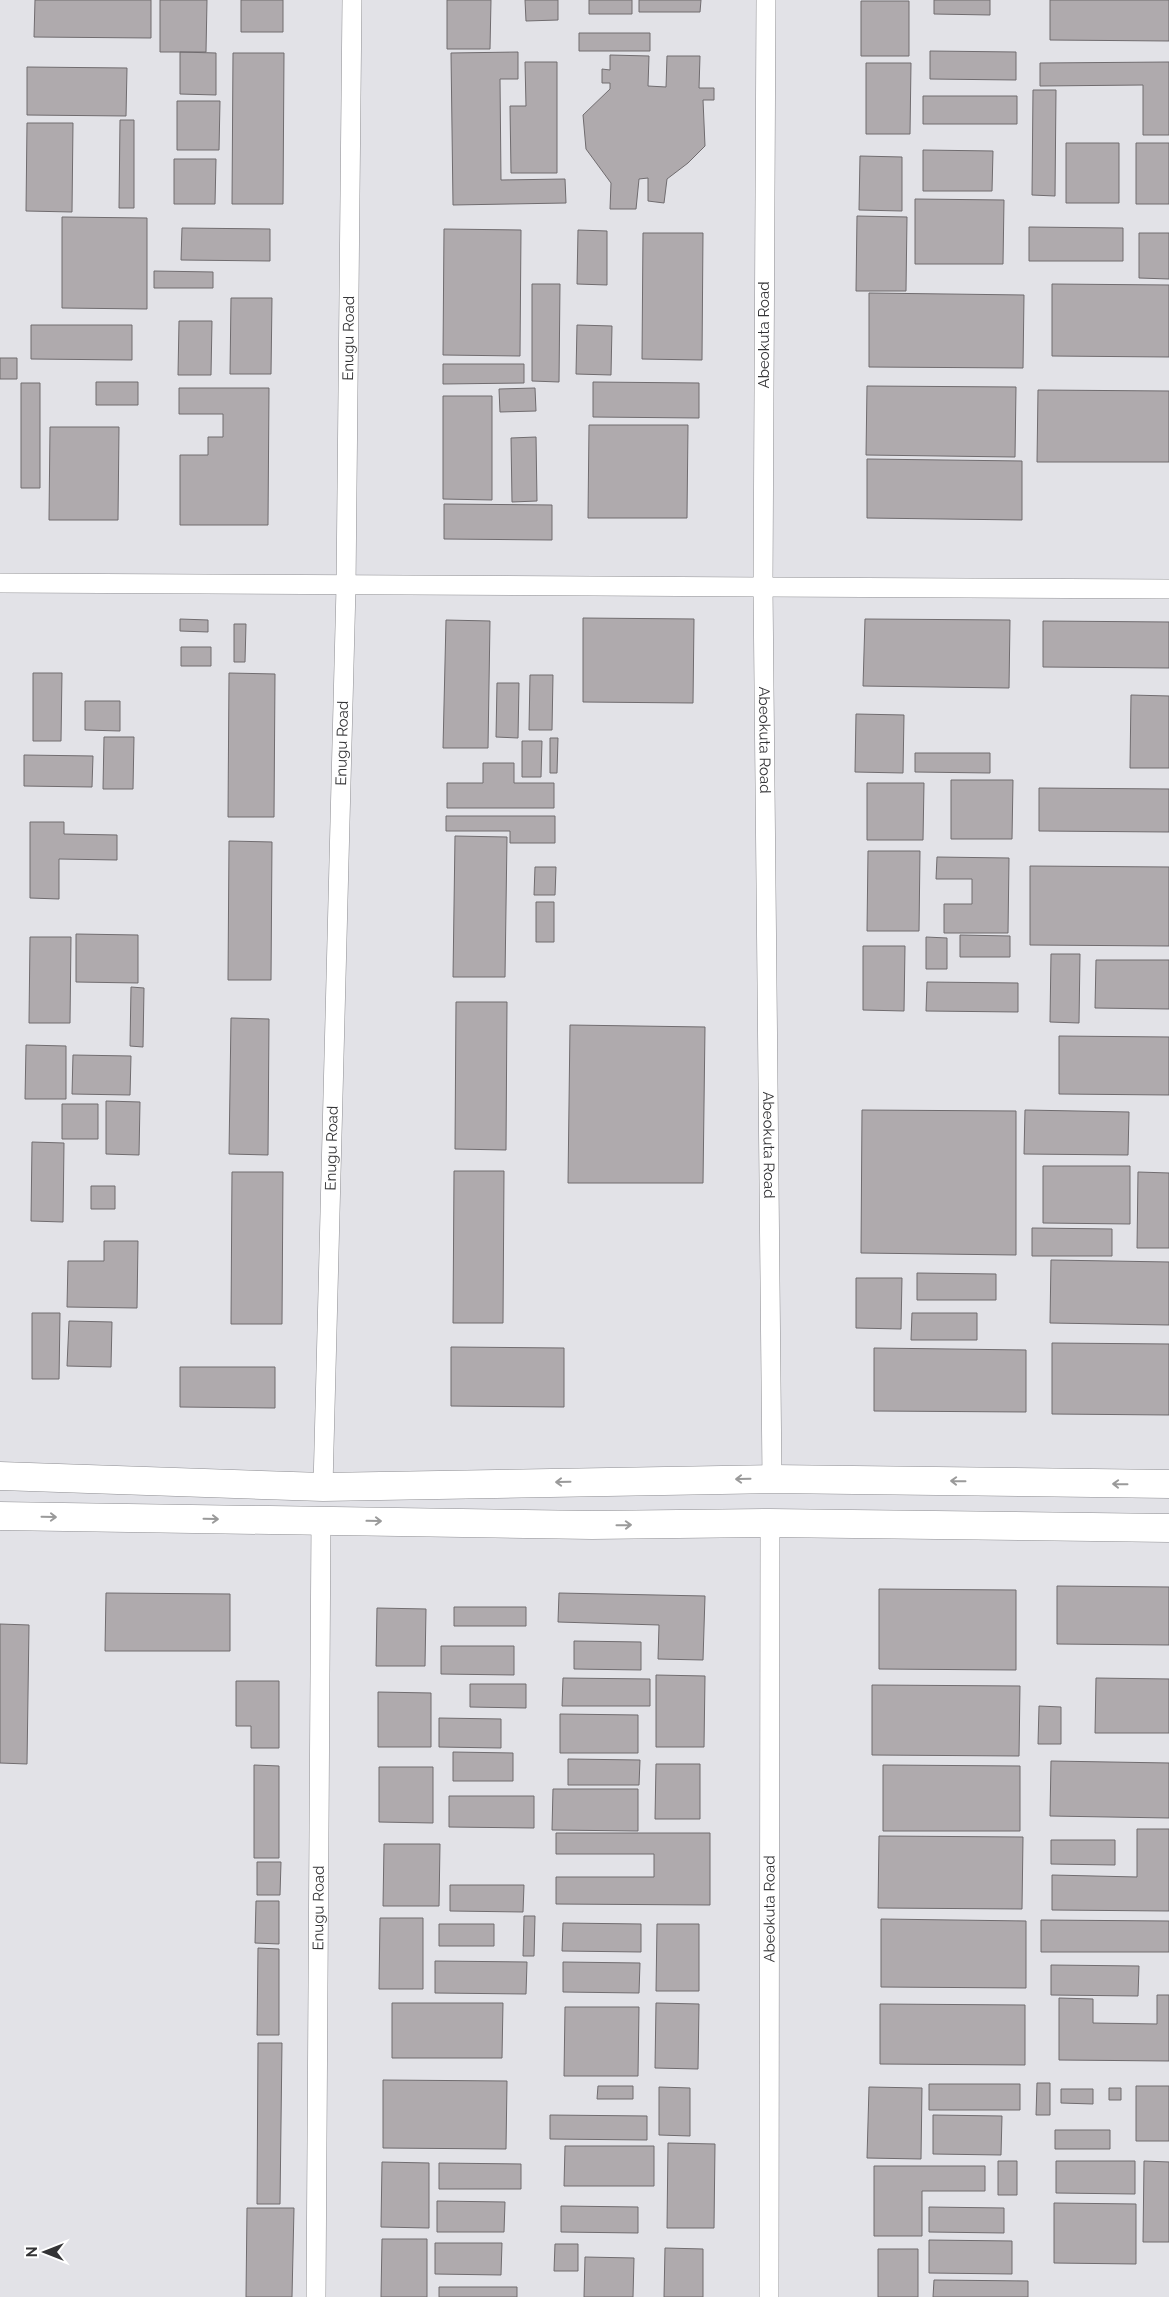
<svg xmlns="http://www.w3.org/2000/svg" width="1169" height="2297" viewBox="0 0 1169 2297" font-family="Raleway,sans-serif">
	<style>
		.building { fill: #afaaad; stroke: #706c6f }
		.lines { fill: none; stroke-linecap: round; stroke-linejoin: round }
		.lane-casing { stroke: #8e8e92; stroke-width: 20 }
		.secondary-casing { stroke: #8e8e92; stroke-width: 29 }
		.lane { stroke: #fff; stroke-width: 19 }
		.secondary { stroke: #fff; stroke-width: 28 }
		.oneway { stroke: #9a9a9a }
		.labels { text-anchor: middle; stroke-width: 5; stroke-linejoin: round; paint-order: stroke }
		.street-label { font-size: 15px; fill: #343436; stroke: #fff }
	</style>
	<rect width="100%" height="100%" fill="#e2e2e7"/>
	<path class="building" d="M 35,0 L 151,0 L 151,38 L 34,37 Z
		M 160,0 L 207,0 L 206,52 L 160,52 Z
		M 241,0 L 283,0 L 283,32 L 241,32 Z
		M 447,0 L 491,0 L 490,49 L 447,49 Z
		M 525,0 L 558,0 L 558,20 L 526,21 Z
		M 589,0 L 632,0 L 632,14 L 589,14 Z
		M 639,0 L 701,0 L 700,12 L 639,12 Z
		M 934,0 L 990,0 L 990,15 L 934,14 Z
		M 1050,0 L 1169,0 L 1169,41 L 1050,40 Z
		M 861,1 L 909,1 L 909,56 L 861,56 Z
		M 579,33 L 650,33 L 650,51 L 579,51 Z
		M 930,51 L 1016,52 L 1016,80 L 930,79 Z
		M 180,52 L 216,53 L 216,95 L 180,94 Z
		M 518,52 L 518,79 L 500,79 L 501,180 L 565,179 L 566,203 L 453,205 L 451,53 Z
		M 233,53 L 284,53 L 283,204 L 232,204 Z
		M 610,55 L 649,56 L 648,86 L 666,87 L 667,56 L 700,56 L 699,88 L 714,88 L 714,100 L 703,100 L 705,146 L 688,163 L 667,179 L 664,203 L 648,201 L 648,178 L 639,179 L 636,209 L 610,209 L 611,183 L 586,149 L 583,115 L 610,89 L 610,83 L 602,83 L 602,69 L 610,70 Z
		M 525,62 L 557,62 L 557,173 L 511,173 L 510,106 L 526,106 Z
		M 1169,62 L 1169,135 L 1143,135 L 1143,85 L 1040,86 L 1040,63 Z
		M 866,63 L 911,63 L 910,134 L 866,134 Z
		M 27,67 L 127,68 L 126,116 L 27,115 Z
		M 1033,90 L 1056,90 L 1055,196 L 1032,195 Z
		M 923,96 L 1017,96 L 1017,124 L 923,124 Z
		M 177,101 L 220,101 L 219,150 L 177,150 Z
		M 120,120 L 134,120 L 134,208 L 119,208 Z
		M 27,123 L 73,123 L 72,212 L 26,211 Z
		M 1066,143 L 1119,143 L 1119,203 L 1066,203 Z
		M 1136,143 L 1169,143 L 1169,204 L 1136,204 Z
		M 923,150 L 993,151 L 992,191 L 923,191 Z
		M 860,156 L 902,157 L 902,211 L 859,210 Z
		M 174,159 L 216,159 L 215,204 L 174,204 Z
		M 915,199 L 1004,200 L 1003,264 L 915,264 Z
		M 857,216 L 907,217 L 906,291 L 856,291 Z
		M 62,217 L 147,218 L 147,309 L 62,308 Z
		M 1029,227 L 1123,228 L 1123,261 L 1029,261 Z
		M 182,228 L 270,229 L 270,261 L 181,260 Z
		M 444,229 L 521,230 L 520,356 L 443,355 Z
		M 578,230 L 607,231 L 607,285 L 577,284 Z
		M 643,233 L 703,233 L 702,360 L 642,359 Z
		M 1139,233 L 1169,233 L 1169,279 L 1139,278 Z
		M 154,271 L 213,272 L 213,288 L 154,288 Z
		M 532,284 L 560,284 L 559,382 L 532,381 Z
		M 1052,284 L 1169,285 L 1169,357 L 1052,356 Z
		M 869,293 L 1024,295 L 1023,368 L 869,367 Z
		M 231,298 L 272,298 L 271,374 L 230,374 Z
		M 179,321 L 212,321 L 211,375 L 178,375 Z
		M 31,325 L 132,325 L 132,360 L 31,359 Z
		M 577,325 L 612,326 L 611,375 L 576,374 Z
		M 0,358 L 17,358 L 17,379 L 0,379 Z
		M 443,364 L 524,364 L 524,383 L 443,384 Z
		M 96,382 L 138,382 L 138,405 L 96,405 Z
		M 593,382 L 699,383 L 699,418 L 593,417 Z
		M 21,383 L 40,383 L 40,488 L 21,488 Z
		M 867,386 L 1016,387 L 1015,457 L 866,455 Z
		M 179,388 L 269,388 L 268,525 L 180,525 L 180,455 L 208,455 L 208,437 L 223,437 L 223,414 L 179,414 Z
		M 535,388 L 536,411 L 500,412 L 499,389 Z
		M 1038,390 L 1169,391 L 1169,462 L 1037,462 Z
		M 443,396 L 492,396 L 492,500 L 443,499 Z
		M 589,425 L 688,425 L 687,518 L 588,518 Z
		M 50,427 L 119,427 L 118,520 L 49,520 Z
		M 536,437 L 537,501 L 512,502 L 511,438 Z
		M 867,459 L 1022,461 L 1022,520 L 867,518 Z
		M 444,504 L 552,505 L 552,540 L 444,539 Z
		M 583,618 L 694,619 L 693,703 L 583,702 Z
		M 180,619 L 208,620 L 208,632 L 180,631 Z
		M 865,619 L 1010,620 L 1009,688 L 863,686 Z
		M 446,620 L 490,621 L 488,748 L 443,748 Z
		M 1043,621 L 1169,622 L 1169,668 L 1043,667 Z
		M 234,624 L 246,624 L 245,662 L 234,662 Z
		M 181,647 L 211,647 L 211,666 L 181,666 Z
		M 33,673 L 62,673 L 61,741 L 33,741 Z
		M 229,673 L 275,674 L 274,817 L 228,817 Z
		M 530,675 L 553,675 L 552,730 L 529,730 Z
		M 497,683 L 519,683 L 518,738 L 496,737 Z
		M 1131,695 L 1169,696 L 1169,768 L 1130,768 Z
		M 85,701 L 120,701 L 120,731 L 85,730 Z
		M 856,714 L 904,715 L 903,773 L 855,772 Z
		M 104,737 L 134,737 L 133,789 L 103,789 Z
		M 550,738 L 558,738 L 557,773 L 550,773 Z
		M 522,741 L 542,741 L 541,777 L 522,777 Z
		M 915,753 L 990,753 L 990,773 L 915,772 Z
		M 24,755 L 93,756 L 92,787 L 24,786 Z
		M 483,763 L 514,763 L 514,783 L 554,783 L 554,808 L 447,808 L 447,783 L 483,783 Z
		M 951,780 L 1013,780 L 1012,839 L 951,839 Z
		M 867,783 L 924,783 L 923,840 L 867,840 Z
		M 1039,788 L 1169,789 L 1169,832 L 1039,831 Z
		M 446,816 L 555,816 L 555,843 L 510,843 L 510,831 L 446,831 Z
		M 30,822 L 64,822 L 64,834 L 117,835 L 117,860 L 59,859 L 59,899 L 30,898 Z
		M 455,836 L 507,837 L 505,977 L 453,977 Z
		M 229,841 L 272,842 L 271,980 L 228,980 Z
		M 868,851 L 920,851 L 919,931 L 867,931 Z
		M 937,857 L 1009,858 L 1008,933 L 944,933 L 944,904 L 972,904 L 972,879 L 936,879 Z
		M 1030,866 L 1169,867 L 1169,946 L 1030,945 Z
		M 535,867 L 556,867 L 555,895 L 534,895 Z
		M 536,902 L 554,902 L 554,942 L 536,942 Z
		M 76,934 L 138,935 L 138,983 L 76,982 Z
		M 960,935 L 1010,936 L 1010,957 L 960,957 Z
		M 30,937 L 71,937 L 70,1023 L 29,1023 Z
		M 926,937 L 947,938 L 947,969 L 926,969 Z
		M 863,946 L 905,946 L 904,1011 L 863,1010 Z
		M 1051,954 L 1080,954 L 1079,1023 L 1050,1022 Z
		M 1096,960 L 1169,960 L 1169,1009 L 1095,1008 Z
		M 927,982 L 1018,983 L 1018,1012 L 926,1011 Z
		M 131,987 L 144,988 L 143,1047 L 130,1046 Z
		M 456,1002 L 507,1002 L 506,1150 L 455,1149 Z
		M 231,1018 L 269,1019 L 268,1155 L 229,1154 Z
		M 570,1025 L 705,1027 L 703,1183 L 568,1183 Z
		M 1059,1036 L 1169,1037 L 1169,1095 L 1059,1094 Z
		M 26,1045 L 66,1046 L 66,1099 L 25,1099 Z
		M 73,1055 L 131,1056 L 130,1095 L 72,1094 Z
		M 106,1101 L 140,1102 L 139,1155 L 106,1154 Z
		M 62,1104 L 98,1104 L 98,1139 L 62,1139 Z
		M 862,1110 L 1016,1111 L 1016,1255 L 861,1253 Z
		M 1025,1110 L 1129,1112 L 1128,1155 L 1024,1154 Z
		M 32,1142 L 64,1143 L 63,1222 L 31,1221 Z
		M 1043,1166 L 1130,1166 L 1130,1224 L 1043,1223 Z
		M 454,1171 L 504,1171 L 503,1323 L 453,1323 Z
		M 232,1172 L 283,1172 L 282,1324 L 231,1324 Z
		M 1138,1172 L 1169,1173 L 1169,1248 L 1137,1248 Z
		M 91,1186 L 115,1186 L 115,1209 L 91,1209 Z
		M 1032,1228 L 1112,1229 L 1112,1256 L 1032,1256 Z
		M 104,1241 L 138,1241 L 137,1308 L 67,1307 L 68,1261 L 104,1261 Z
		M 1051,1260 L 1169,1262 L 1169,1325 L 1050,1323 Z
		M 917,1273 L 996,1274 L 996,1300 L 917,1300 Z
		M 856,1278 L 902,1278 L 901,1329 L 856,1328 Z
		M 32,1313 L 60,1313 L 59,1379 L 32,1379 Z
		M 912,1313 L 977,1313 L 977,1340 L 911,1340 Z
		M 69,1321 L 112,1322 L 111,1367 L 67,1366 Z
		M 1052,1343 L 1169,1344 L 1169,1415 L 1052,1414 Z
		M 451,1347 L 564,1348 L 564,1407 L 451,1406 Z
		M 874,1348 L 1026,1350 L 1026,1412 L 874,1411 Z
		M 180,1367 L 275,1367 L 275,1408 L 180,1407 Z
		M 1057,1586 L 1169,1587 L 1169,1645 L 1057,1644 Z
		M 879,1589 L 1016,1590 L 1016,1670 L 879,1669 Z
		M 106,1593 L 230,1594 L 230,1651 L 105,1651 Z
		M 559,1593 L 705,1596 L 703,1660 L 658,1659 L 659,1625 L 558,1622 Z
		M 454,1607 L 526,1607 L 526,1626 L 454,1626 Z
		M 377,1608 L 426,1609 L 425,1666 L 376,1666 Z
		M 0,1624 L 29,1625 L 27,1764 L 0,1763 Z
		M 574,1641 L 641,1642 L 641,1670 L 574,1669 Z
		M 441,1646 L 514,1646 L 514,1675 L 441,1674 Z
		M 656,1675 L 705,1676 L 704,1747 L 656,1747 Z
		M 563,1678 L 650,1679 L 650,1706 L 562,1706 Z
		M 1096,1678 L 1169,1679 L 1169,1733 L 1095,1733 Z
		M 236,1681 L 279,1681 L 279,1748 L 251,1748 L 251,1726 L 236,1726 Z
		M 470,1684 L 526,1684 L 526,1708 L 470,1707 Z
		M 872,1685 L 1020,1686 L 1019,1756 L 872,1755 Z
		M 378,1692 L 431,1693 L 431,1747 L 378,1747 Z
		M 1039,1706 L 1061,1707 L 1061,1744 L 1038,1744 Z
		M 560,1714 L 638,1715 L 638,1753 L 560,1753 Z
		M 439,1718 L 501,1719 L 501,1748 L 439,1747 Z
		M 453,1752 L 513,1753 L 513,1781 L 453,1781 Z
		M 568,1759 L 640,1760 L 639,1785 L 568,1785 Z
		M 1051,1761 L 1169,1763 L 1169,1818 L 1050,1816 Z
		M 656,1764 L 700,1764 L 700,1819 L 655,1819 Z
		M 254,1765 L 279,1766 L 279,1858 L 254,1858 Z
		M 883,1765 L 1020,1766 L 1020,1831 L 883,1831 Z
		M 379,1767 L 433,1767 L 433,1823 L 379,1822 Z
		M 553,1789 L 638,1789 L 638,1831 L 552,1830 Z
		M 449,1796 L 534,1796 L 534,1828 L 449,1827 Z
		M 1137,1829 L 1169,1829 L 1169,1911 L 1052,1910 L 1052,1875 L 1137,1877 Z
		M 556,1833 L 710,1833 L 710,1905 L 556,1904 L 556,1877 L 654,1877 L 654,1854 L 556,1854 Z
		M 879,1836 L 1023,1837 L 1022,1909 L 878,1908 Z
		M 1051,1840 L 1115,1840 L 1115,1865 L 1051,1864 Z
		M 384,1844 L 440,1844 L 439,1906 L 383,1906 Z
		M 257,1862 L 281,1862 L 280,1895 L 257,1895 Z
		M 450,1885 L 524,1885 L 523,1912 L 450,1911 Z
		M 256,1901 L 279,1901 L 279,1944 L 255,1943 Z
		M 524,1916 L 535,1916 L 534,1956 L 523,1956 Z
		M 380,1918 L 423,1918 L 423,1989 L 379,1989 Z
		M 881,1919 L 1026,1921 L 1026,1988 L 881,1987 Z
		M 1041,1920 L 1169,1921 L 1169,1952 L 1041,1952 Z
		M 563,1923 L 641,1924 L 641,1952 L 562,1951 Z
		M 439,1924 L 494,1924 L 494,1946 L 439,1946 Z
		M 657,1924 L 699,1924 L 699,1991 L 656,1991 Z
		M 258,1948 L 279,1949 L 279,2035 L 257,2035 Z
		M 435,1961 L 527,1962 L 526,1994 L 435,1993 Z
		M 563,1962 L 640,1963 L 639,1993 L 563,1992 Z
		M 1051,1965 L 1139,1966 L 1138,1996 L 1051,1995 Z
		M 1157,1995 L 1169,1995 L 1169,2061 L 1059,2060 L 1059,1998 L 1093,1999 L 1093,2023 L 1157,2024 Z
		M 392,2003 L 503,2003 L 502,2058 L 392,2058 Z
		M 656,2003 L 699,2004 L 698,2069 L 655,2068 Z
		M 880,2004 L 1025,2005 L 1025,2065 L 880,2064 Z
		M 565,2007 L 639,2007 L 638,2076 L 564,2076 Z
		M 258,2043 L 282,2043 L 280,2204 L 257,2204 Z
		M 383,2080 L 507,2081 L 506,2149 L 383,2148 Z
		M 1037,2083 L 1050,2083 L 1050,2115 L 1036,2115 Z
		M 929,2084 L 1020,2084 L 1020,2110 L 929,2110 Z
		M 598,2086 L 633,2086 L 633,2099 L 597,2099 Z
		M 1136,2086 L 1169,2086 L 1169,2141 L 1136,2141 Z
		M 659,2087 L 690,2088 L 690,2136 L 659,2135 Z
		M 869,2087 L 922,2088 L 921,2159 L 867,2158 Z
		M 1109,2088 L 1121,2088 L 1121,2100 L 1109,2100 Z
		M 1061,2089 L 1093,2089 L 1093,2104 L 1061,2103 Z
		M 550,2115 L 647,2116 L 647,2140 L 550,2139 Z
		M 933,2115 L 1002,2116 L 1001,2155 L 933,2154 Z
		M 1055,2130 L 1110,2130 L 1110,2149 L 1055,2149 Z
		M 668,2143 L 715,2144 L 714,2228 L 667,2228 Z
		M 565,2146 L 654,2146 L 654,2186 L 564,2186 Z
		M 998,2161 L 1017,2161 L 1017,2195 L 998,2195 Z
		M 1056,2161 L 1135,2161 L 1135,2194 L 1056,2193 Z
		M 1144,2161 L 1169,2162 L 1169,2242 L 1143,2242 Z
		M 382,2162 L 429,2163 L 429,2228 L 381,2227 Z
		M 439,2163 L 521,2164 L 521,2189 L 439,2189 Z
		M 874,2166 L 985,2166 L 985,2191 L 922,2191 L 922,2236 L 874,2236 Z
		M 437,2201 L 505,2202 L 504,2232 L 437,2232 Z
		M 1054,2203 L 1136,2204 L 1136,2264 L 1054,2263 Z
		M 561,2206 L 638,2207 L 638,2233 L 561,2232 Z
		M 929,2207 L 1004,2208 L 1004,2233 L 929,2232 Z
		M 247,2208 L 294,2208 L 292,2297 L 246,2297 Z
		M 382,2239 L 427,2239 L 427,2297 L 381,2297 Z
		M 929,2240 L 1012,2241 L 1012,2274 L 929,2273 Z
		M 435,2243 L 502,2243 L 501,2275 L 435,2274 Z
		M 555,2244 L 578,2244 L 578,2271 L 554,2271 Z
		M 665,2248 L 703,2249 L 703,2297 L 664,2297 Z
		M 878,2249 L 918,2249 L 918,2297 L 878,2297 Z
		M 585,2257 L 634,2258 L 633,2297 L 584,2297 Z
		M 934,2280 L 1028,2281 L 1028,2297 L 933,2297 Z
		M 439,2287 L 517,2287 L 517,2297 L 439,2297 Z"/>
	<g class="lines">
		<defs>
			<g id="lane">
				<path id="s1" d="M 766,0 L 763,587 L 772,1479"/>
				<path d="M 0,583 L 1169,589"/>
				<path id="s2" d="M 323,1487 L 346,587 L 352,0"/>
				<path id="s3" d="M 316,2297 L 321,1520"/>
				<path id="s4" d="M 769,2297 L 770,1523"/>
			</g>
			<path id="secondary" d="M 0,1476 L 323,1487 L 772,1479 L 1169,1484
				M 0,1516 L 592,1525 L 770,1523 L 1169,1528"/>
		</defs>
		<use href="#lane" class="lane-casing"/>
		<use href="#secondary" class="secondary-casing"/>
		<use href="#lane" class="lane"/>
		<use href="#secondary" class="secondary"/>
	</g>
	<defs><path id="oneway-shaft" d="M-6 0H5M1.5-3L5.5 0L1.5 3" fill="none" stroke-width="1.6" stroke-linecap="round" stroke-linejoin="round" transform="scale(1.25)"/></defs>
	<g class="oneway">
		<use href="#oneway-shaft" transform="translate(743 1479) rotate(179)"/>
		<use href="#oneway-shaft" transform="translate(958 1481) rotate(-179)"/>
		<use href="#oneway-shaft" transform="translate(563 1482) rotate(179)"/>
		<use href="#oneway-shaft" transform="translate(1120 1484) rotate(-179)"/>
		<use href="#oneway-shaft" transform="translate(49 1517) rotate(1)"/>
		<use href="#oneway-shaft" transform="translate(211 1519) rotate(1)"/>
		<use href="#oneway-shaft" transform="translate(374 1521) rotate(1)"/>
		<use href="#oneway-shaft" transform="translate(624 1525) rotate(-1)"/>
	</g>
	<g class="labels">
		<g class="street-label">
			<text transform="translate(764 335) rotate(-90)" y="5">Abeokuta Road</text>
			<text dy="5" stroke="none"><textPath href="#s2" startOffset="1149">Enugu Road</textPath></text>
			<text dy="5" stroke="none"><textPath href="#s1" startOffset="740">Abeokuta Road</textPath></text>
			<text dy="5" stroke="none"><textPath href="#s2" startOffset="744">Enugu Road</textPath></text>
			<text dy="5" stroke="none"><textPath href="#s1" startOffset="1145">Abeokuta Road</textPath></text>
			<text dy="5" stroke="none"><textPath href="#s2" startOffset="339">Enugu Road</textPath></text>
			<text dy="5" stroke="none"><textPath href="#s3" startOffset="389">Enugu Road</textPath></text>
			<text dy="5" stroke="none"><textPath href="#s4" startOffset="388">Abeokuta Road</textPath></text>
		</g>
	</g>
	<g transform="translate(45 2252) rotate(270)" stroke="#ffffff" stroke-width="4" paint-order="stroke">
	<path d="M0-4L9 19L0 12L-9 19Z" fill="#343436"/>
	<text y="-8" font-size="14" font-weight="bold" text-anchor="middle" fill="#343436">N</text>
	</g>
</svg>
